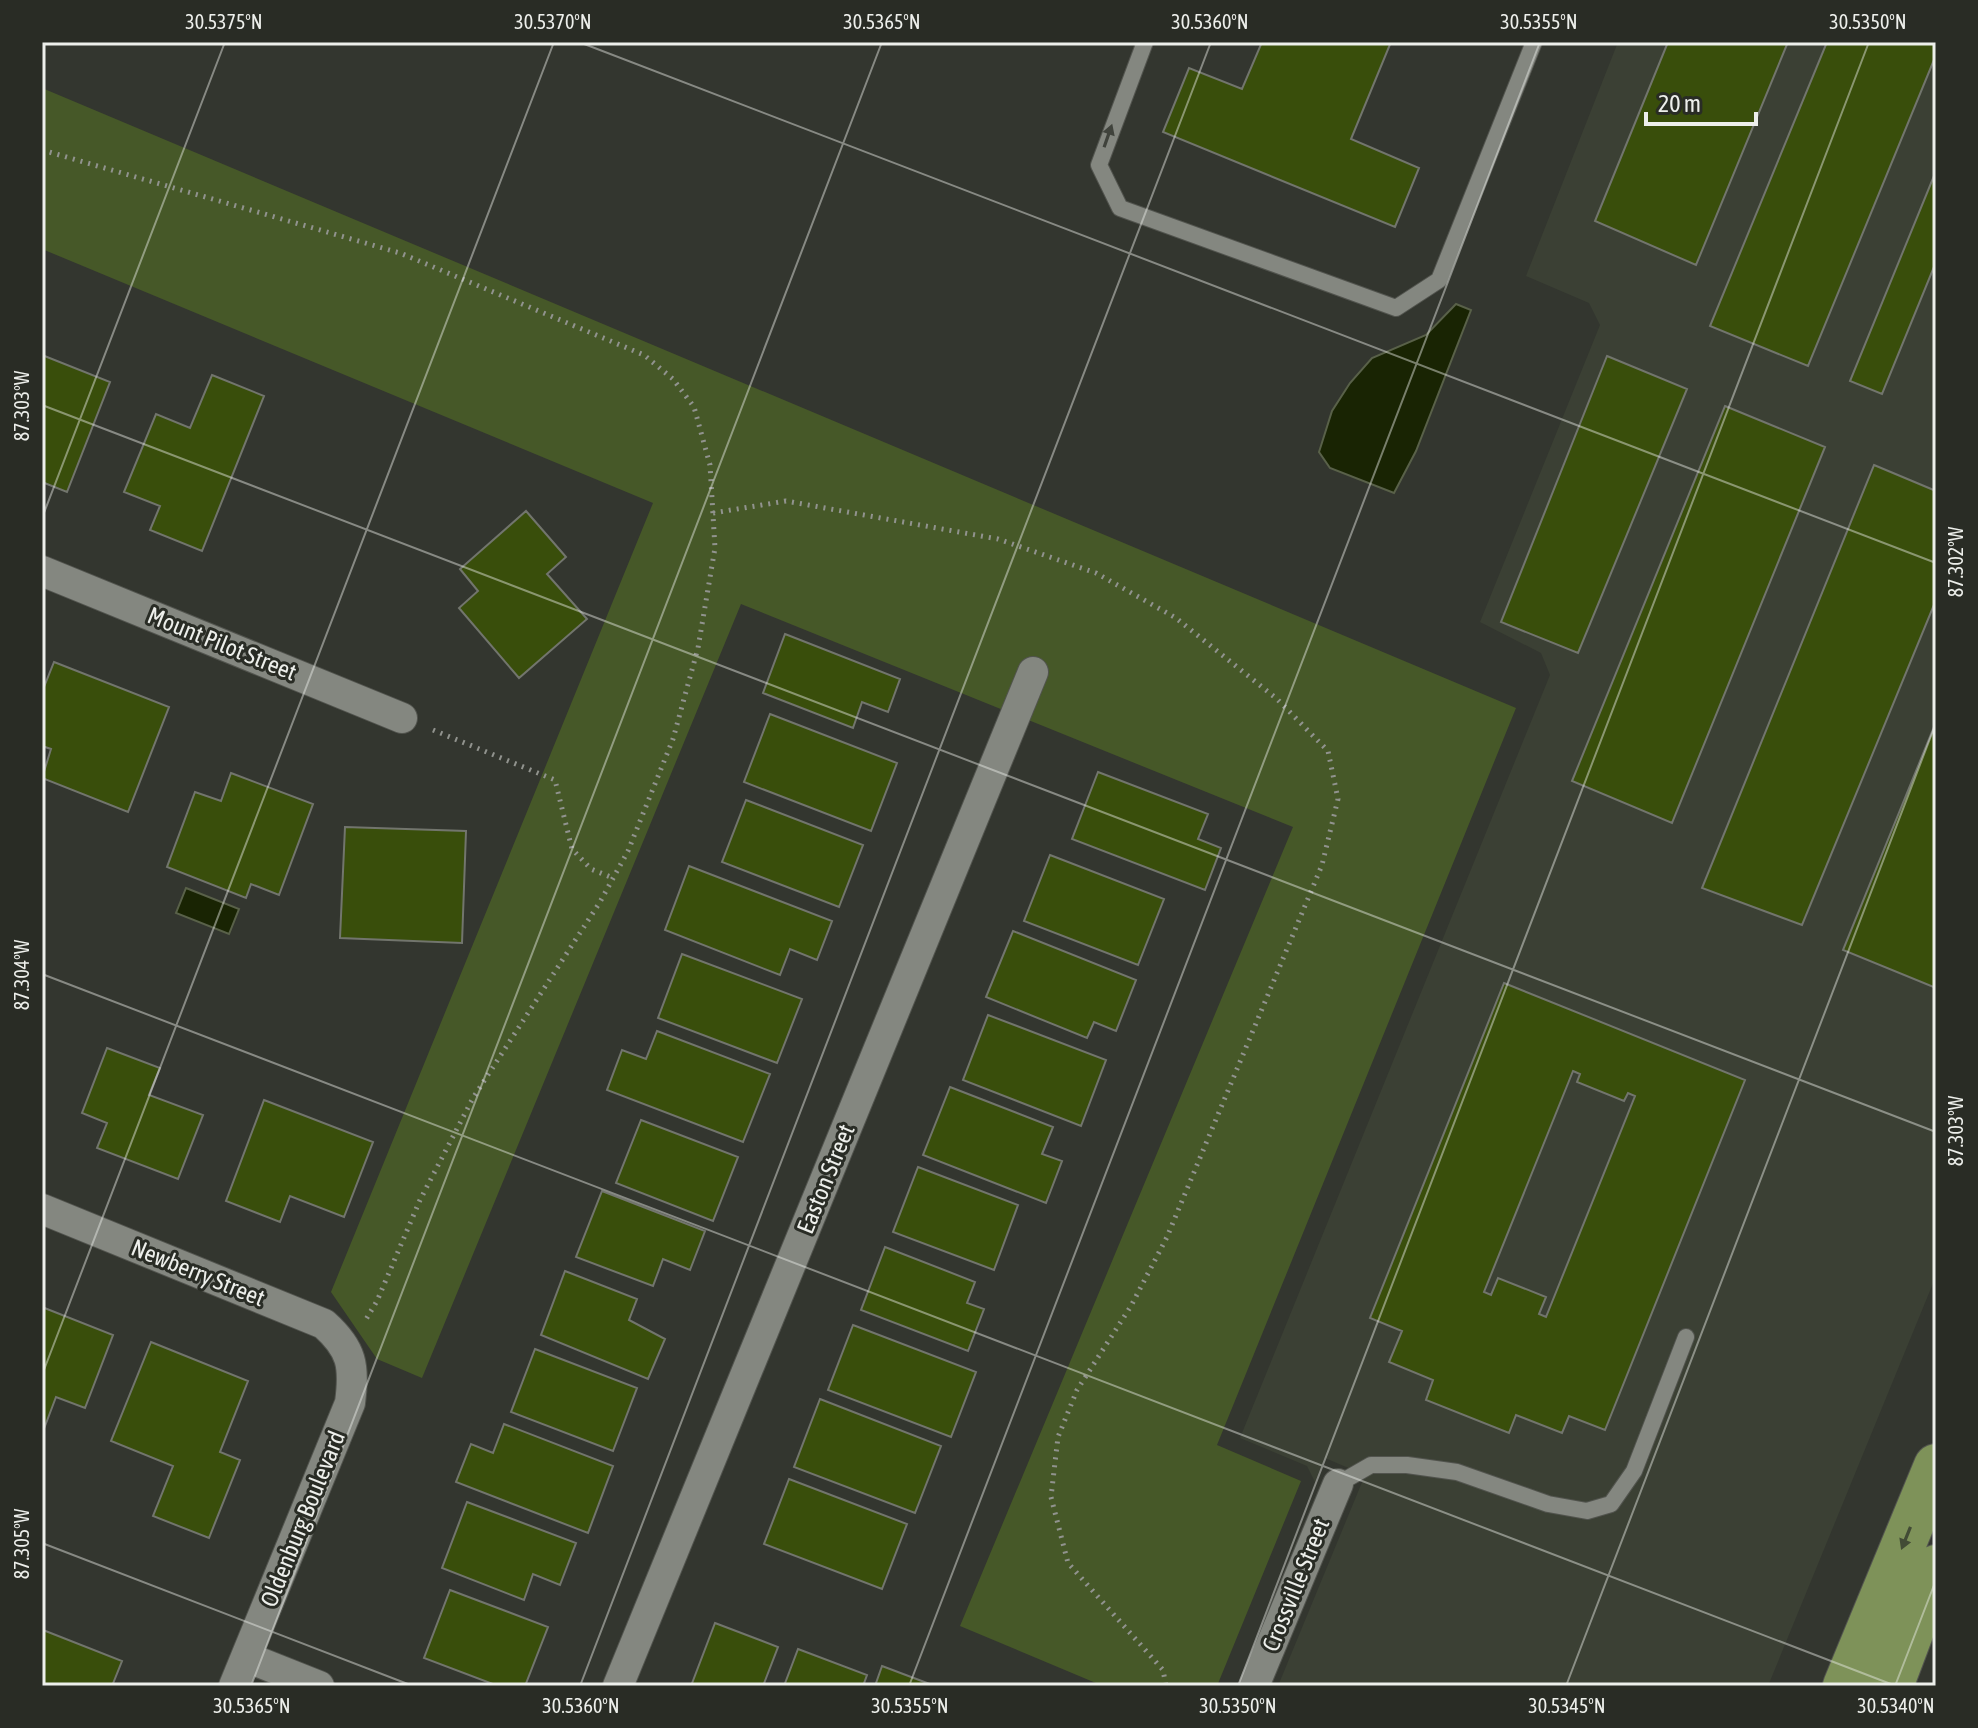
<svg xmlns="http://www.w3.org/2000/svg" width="1978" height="1728" viewBox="0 0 1978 1728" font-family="'Asap Condensed',sans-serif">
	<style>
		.built { fill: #3b4034 }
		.green { fill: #465828 }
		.water { fill: #192403; stroke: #596149; stroke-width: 2 }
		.building { fill: #394e0b; stroke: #72756d; stroke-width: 2; fill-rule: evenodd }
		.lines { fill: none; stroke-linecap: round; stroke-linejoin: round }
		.service-casing { stroke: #52544e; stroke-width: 18 }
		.minor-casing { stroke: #52544e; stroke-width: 32 }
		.primary-casing { stroke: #52544e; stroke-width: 46 }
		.path { stroke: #91938e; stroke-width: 5; stroke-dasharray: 2 6; stroke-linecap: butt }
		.service { stroke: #848780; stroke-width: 16 }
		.minor { stroke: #848780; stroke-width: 30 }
		.primary { stroke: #7e9259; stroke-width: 44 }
		.oneway { fill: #40433c }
		.oneway2 { fill: #424b35 }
		.ticks { fill: none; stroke: #edefeb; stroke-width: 2; stroke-opacity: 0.45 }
		.labels { text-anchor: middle; stroke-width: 6; stroke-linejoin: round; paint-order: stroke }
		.street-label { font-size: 24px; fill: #edefeb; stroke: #292c25 }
		.neatline { fill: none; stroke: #edefeb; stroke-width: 3 }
		.ticks-label { font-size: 20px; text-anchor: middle; fill: #edefeb }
	</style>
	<rect width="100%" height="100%" fill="#33362f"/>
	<path class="built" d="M 1618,42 L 1936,42 L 1936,1276 L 1768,1686 L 1278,1686 L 1365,1475 L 1325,1458 L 1315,1482 L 1307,1466 L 1240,1438 L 1550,675 L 1541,653 L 1480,622 L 1600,325 L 1589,303 L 1526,276 Z"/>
	<path class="green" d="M 42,88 L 1516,708 L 1217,1445 L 1301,1481 L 1217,1686 L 1103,1686 L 960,1626 L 1293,827 L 741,604 L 422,1378 L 377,1359 L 331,1292 L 653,503 L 42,249 Z"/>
	<path class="water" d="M 1456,304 L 1471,310 L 1416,451 L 1394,493 L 1330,468 L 1319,452 L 1332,411 L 1350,383 L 1372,358 L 1426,335 Z
		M 186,888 L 239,909 L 229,934 L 176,913 Z"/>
	<path class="building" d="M 1262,42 L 1391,42 L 1351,139 L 1419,168 L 1395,227 L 1163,132 L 1189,68 L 1242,89 Z
		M 1668,42 L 1788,42 L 1696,265 L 1595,221 Z
		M 1827,42 L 1936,42 L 1936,55 L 1808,366 L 1710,326 Z
		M 1936,171 L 1936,262 L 1882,394 L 1850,381 Z
		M 42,355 L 110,382 L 67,492 L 42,482 Z
		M 1607,356 L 1687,389 L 1578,653 L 1501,622 Z
		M 212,375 L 264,396 L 202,551 L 150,530 L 160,506 L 124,492 L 156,414 L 190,428 Z
		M 1725,406 L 1825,447 L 1672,823 L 1572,781 Z
		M 1874,465 L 1936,491 L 1936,600 L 1802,925 L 1702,888 Z
		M 526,511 L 566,557 L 547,574 L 587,619 L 519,678 L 459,608 L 478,591 L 460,569 Z
		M 785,634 L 900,679 L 888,712 L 862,702 L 853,728 L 763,693 Z
		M 54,662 L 169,707 L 128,812 L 42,778 L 51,749 L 42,746 L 42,692 Z
		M 770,714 L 897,763 L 871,831 L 744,782 Z
		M 1936,722 L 1936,988 L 1843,950 Z
		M 1098,772 L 1208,814 L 1198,839 L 1221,848 L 1205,890 L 1072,839 Z
		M 231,773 L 313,804 L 279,895 L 251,884 L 246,898 L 167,867 L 195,792 L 221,801 Z
		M 746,800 L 863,845 L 839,907 L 722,862 Z
		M 345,827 L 466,831 L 462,943 L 340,938 Z
		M 1050,855 L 1164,899 L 1138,965 L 1024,921 Z
		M 689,866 L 832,921 L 817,960 L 790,949 L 780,975 L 665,930 Z
		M 1013,931 L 1136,980 L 1116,1031 L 1094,1022 L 1087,1038 L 986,997 Z
		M 682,954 L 802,999 L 777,1063 L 658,1018 Z
		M 1504,983 L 1745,1080 L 1605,1430 L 1569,1416 L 1562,1433 L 1516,1415 L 1509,1433 L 1426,1400 L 1433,1380 L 1389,1362 L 1402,1331 L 1370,1318 ZM 1573,1071 L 1580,1074 L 1577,1082 L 1624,1101 L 1628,1093 L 1635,1096 L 1546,1317 L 1539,1314 L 1546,1297 L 1498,1278 L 1491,1295 L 1484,1292 Z
		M 988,1015 L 1106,1060 L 1081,1126 L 963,1080 Z
		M 657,1031 L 770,1074 L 743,1142 L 607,1090 L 622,1050 L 646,1059 Z
		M 107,1048 L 160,1068 L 149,1095 L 203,1115 L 178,1179 L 97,1148 L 107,1123 L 82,1113 Z
		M 950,1087 L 1053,1127 L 1042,1154 L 1062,1161 L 1046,1203 L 923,1155 Z
		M 264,1100 L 373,1142 L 344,1217 L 290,1196 L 280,1222 L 226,1201 Z
		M 641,1120 L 738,1157 L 713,1221 L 616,1183 Z
		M 918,1167 L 1018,1205 L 994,1270 L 893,1232 Z
		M 602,1191 L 705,1231 L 690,1270 L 663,1259 L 653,1286 L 576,1257 Z
		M 885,1247 L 975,1282 L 967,1303 L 984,1309 L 968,1351 L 861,1310 Z
		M 565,1271 L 637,1299 L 629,1320 L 665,1339 L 648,1379 L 541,1335 Z
		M 42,1307 L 113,1335 L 85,1408 L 56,1397 L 42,1434 Z
		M 853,1325 L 976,1372 L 951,1437 L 828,1390 Z
		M 151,1342 L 248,1381 L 220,1452 L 240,1460 L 209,1538 L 153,1516 L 173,1466 L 111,1441 Z
		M 535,1349 L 637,1388 L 613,1451 L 511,1412 Z
		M 820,1399 L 941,1446 L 915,1513 L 794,1467 Z
		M 504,1424 L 613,1466 L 588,1533 L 456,1482 L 471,1444 L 493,1453 Z
		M 789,1479 L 907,1524 L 882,1589 L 764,1544 Z
		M 467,1502 L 576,1543 L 560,1585 L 533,1574 L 524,1600 L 442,1568 Z
		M 450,1590 L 548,1627 L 525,1686 L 498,1686 L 424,1658 Z
		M 715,1623 L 778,1647 L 763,1686 L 691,1686 Z
		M 43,1630 L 122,1661 L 112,1686 L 42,1686 Z
		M 798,1649 L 867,1675 L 863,1686 L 784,1686 Z
		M 882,1666 L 935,1686 L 875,1686 Z"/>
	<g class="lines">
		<defs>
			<path id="service" d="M 1145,42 L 1099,165 L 1120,208 L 1396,308 L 1439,280 L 1534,42
				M 1338,1484 L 1371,1465 L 1407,1465 L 1457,1472 L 1548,1504 L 1587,1511 L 1611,1504 L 1634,1471 L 1686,1337"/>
			<path id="minor" d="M 42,571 L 402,718
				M 42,1209 L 324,1324 C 352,1349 355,1366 350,1403 L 234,1686
				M 246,1657 L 319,1686
				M 618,1686 L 1033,672
				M 1254,1686 L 1338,1484"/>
			<path id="primary" d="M 1845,1686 L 1936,1466
				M 1891,1686 L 1936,1567"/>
		</defs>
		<use href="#service" class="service-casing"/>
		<use href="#minor" class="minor-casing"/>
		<use href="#primary" class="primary-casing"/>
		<path class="path" d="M 42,150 L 400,253 L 644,355 L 673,379 L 694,407 L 710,465 L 715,548 L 698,648 L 673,739 L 628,851 L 600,902 L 473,1098 L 420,1200 L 377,1301 L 365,1321
			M 713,513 L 786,501 L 998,539 L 1096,573 L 1176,618 L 1277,699 L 1328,751 L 1338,799 L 1322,865 L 1167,1237 L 1131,1306 L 1077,1390 L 1058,1437 L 1051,1497 L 1068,1563 L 1163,1670 L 1166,1686
			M 433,730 L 555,780 L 572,849 L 591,869 L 613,878"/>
		<use href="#service" class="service"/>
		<use href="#minor" class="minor"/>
		<use href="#primary" class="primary"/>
	</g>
	<defs><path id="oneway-solid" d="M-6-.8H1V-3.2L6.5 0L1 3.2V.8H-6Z" transform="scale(2)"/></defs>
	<use class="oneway" href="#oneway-solid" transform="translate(1108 136) rotate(-71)"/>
	<use class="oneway2" href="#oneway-solid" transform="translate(1906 1538) rotate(112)"/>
	<path class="ticks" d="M 579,42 L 1936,563M 42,405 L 1936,1132M 42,518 L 225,42M 42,974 L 1896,1686M 42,1375 L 554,42M 42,1543 L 413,1686M 251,1686 L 882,42M 580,1686 L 1211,42M 909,1686 L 1540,42M 1238,1686 L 1869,42M 1566,1686 L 1936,723M 1895,1686 L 1936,1580"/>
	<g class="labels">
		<g class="street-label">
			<text transform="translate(222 644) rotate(22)" y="8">Mount Pilot Street</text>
			<text transform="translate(826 1179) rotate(-68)" y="8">Easton Street</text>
			<text transform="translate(198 1273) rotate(22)" y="8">Newberry Street</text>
			<text transform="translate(303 1519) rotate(-68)" y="8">Oldenburg Boulevard</text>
			<text transform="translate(1296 1585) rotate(-68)" y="8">Crossville Street</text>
		</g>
	</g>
	<rect width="1978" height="1728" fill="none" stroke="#292c25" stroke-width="88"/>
	<path d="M1646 112v12h110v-12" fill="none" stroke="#edefeb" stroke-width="4"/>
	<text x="1658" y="112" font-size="24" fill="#edefeb" stroke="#292c25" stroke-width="6" paint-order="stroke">20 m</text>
	<rect x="44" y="44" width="1890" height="1640" class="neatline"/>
	<g class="ticks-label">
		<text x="224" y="29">30.5375°N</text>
		<text x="553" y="29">30.5370°N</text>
		<text x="882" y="29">30.5365°N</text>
		<text x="1210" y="29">30.5360°N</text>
		<text x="1539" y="29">30.5355°N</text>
		<text x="1868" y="29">30.5350°N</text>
		<text transform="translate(22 406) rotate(-90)" y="7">87.303°W</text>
		<text transform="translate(1956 562) rotate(-90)" y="7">87.302°W</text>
		<text transform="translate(22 975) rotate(-90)" y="7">87.304°W</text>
		<text transform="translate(1956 1131) rotate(-90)" y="7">87.303°W</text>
		<text transform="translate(22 1544) rotate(-90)" y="7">87.305°W</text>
		<text x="252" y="1713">30.5365°N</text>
		<text x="581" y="1713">30.5360°N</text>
		<text x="910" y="1713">30.5355°N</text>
		<text x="1238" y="1713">30.5350°N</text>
		<text x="1567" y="1713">30.5345°N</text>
		<text x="1896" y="1713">30.5340°N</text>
	</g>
</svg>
